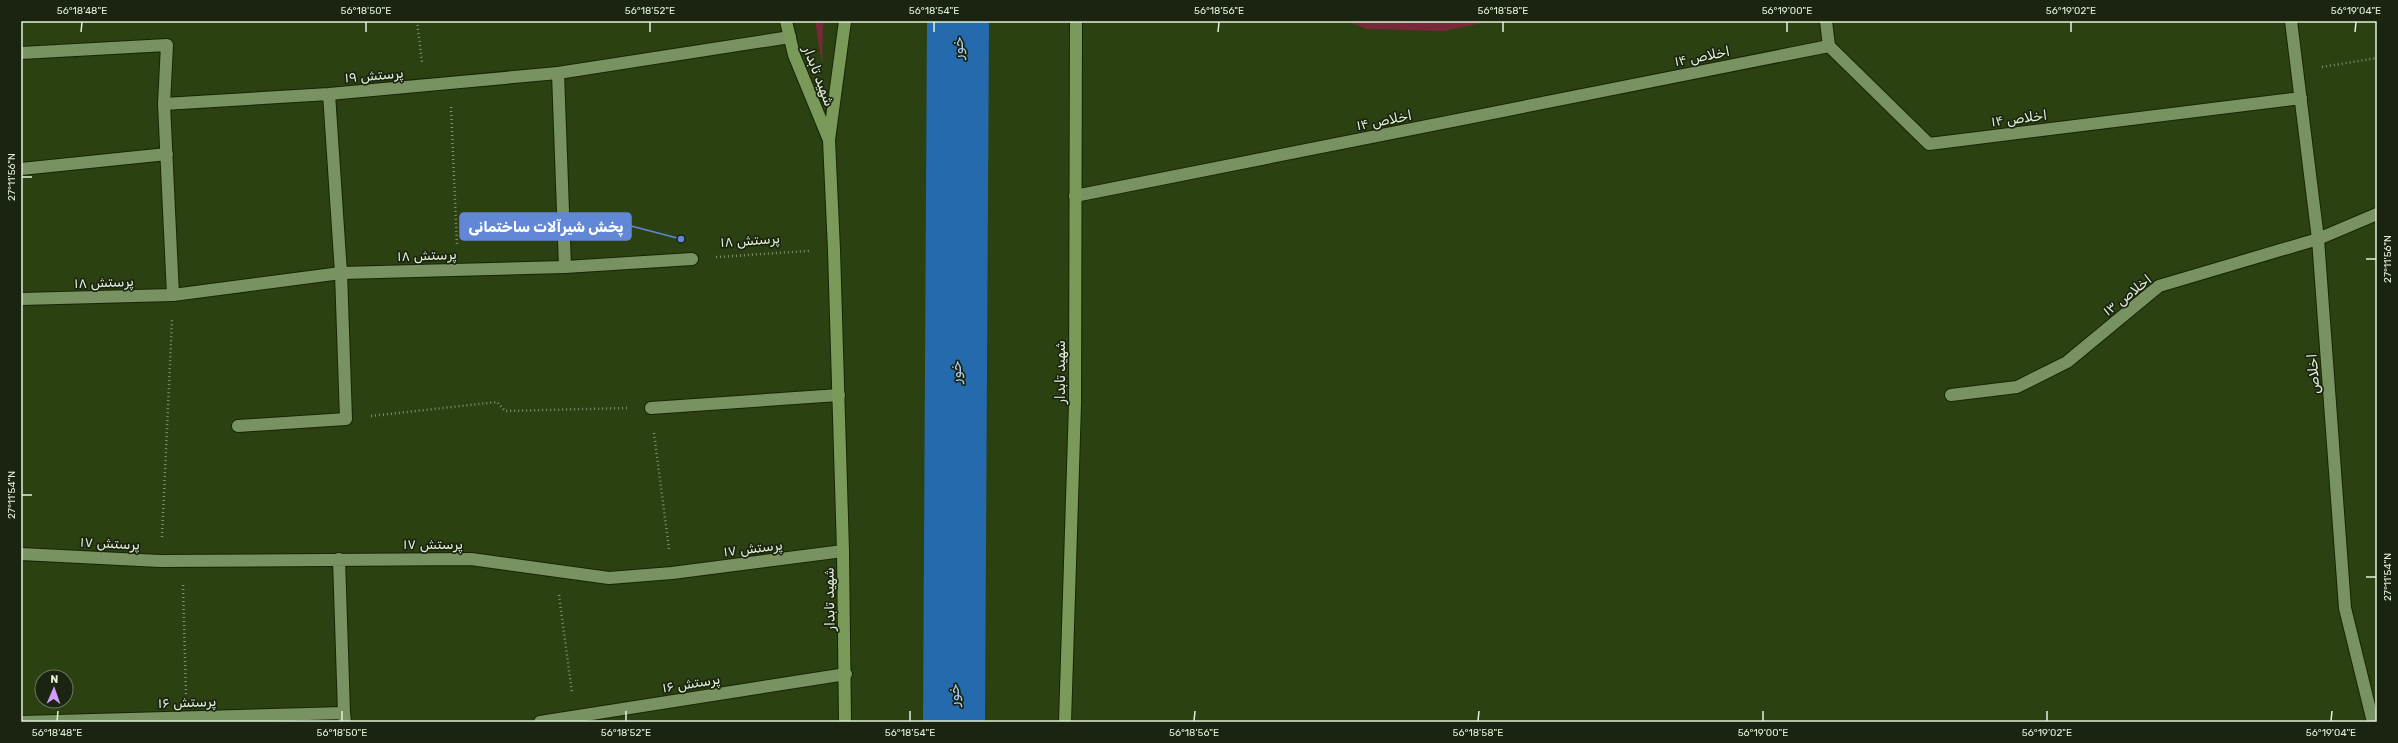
<svg xmlns="http://www.w3.org/2000/svg" width="2398" height="743" viewBox="0 0 2398 743" font-family="Rubik,Vazirmatn,sans-serif">
	<style>
		.green { fill: #77293a }
		.lines { fill: none; stroke-linecap: round; stroke-linejoin: round }
		.river { stroke: #246aac; stroke-width: 62 }
		.lane-casing { stroke: #162603; stroke-width: 14 }
		.street-casing { stroke: #162603; stroke-width: 14 }
		.secondary-casing { stroke: #162603; stroke-width: 14 }
		.path { stroke: #80926c; stroke-width: 2.5; stroke-dasharray: 1 3; stroke-linecap: butt }
		.lane { stroke: #799261; stroke-width: 12 }
		.street { stroke: #799261; stroke-width: 12 }
		.secondary { stroke: #7a9a59; stroke-width: 12 }
		.ticks { fill: none; stroke: #e2f0d6; stroke-width: 1.5 }
		.labels { text-anchor: middle; stroke-width: 3.5; stroke-linejoin: round; paint-order: stroke }
		.street-label { font-size: 14px; fill: #e2f0d6; stroke: #1a2410 }
		.water-label { font-size: 15px; font-style: italic; fill: #abcdf0; stroke: #1a2410 }
		.leader { fill: none; stroke: #6287d7; stroke-width: 1.5 }
		.callout-dot { fill: #6287d7; stroke: #1a2410; stroke-width: 1.5 }
		.callout { fill: #6287d7; stroke: #6287d7; stroke-width: 1.5 }
		.callout-label { font-size: 15px; text-anchor: middle; font-weight: bold; fill: #fff }
		.neatline { fill: none; stroke: #e2f0d6; stroke-width: 1.5 }
		.ticks-label { font-size: 10px; text-anchor: middle; fill: #e2f0d6 }
	</style>
	<rect width="100%" height="100%" fill="#2c4112"/>
	<path class="green" d="M 815,21 L 823,21 L 822,65 Z
		M 1346,21 L 1492,21 L 1444,31 L 1367,29 Z"/>
	<g class="lines">
		<path class="river" d="M 954,722 L 958,21"/>
		<defs>
			<path id="lane" d="M 21,53 L 167,45 L 164,104 L 173,295
				M 558,73 L 565,267
				M 21,169 L 167,154
				M 238,426 L 346,419 L 341,273
				M 21,554 L 160,561 L 471,559 L 609,578 L 672,573 L 843,551
				M 339,559 L 344,713
				M 21,722 L 344,713 L 345,722
				M 540,722 L 846,674"/>
			<path id="street" d="M 1826,21 L 1829,46
				M 2291,21 L 2318,239 L 2345,608 L 2373,722
				M 329,94 L 341,273
				M 164,104 L 329,94 L 558,73 L 790,37
				M 1075,196 L 1829,46 L 1929,144 L 2301,98
				M 21,299 L 173,295 L 341,273 L 565,267 L 692,259
				M 1951,395 L 2017,387 L 2067,362 L 2159,286 L 2318,239 L 2377,214
				M 651,408 L 839,395"/>
			<path id="secondary" d="M 786,21 L 794,55 L 829,140 L 845,21
				M 829,140 L 834,250 L 843,551 L 845,722
				M 1065,722 L 1075,404 L 1076,21"/>
		</defs>
		<use href="#lane" class="lane-casing"/>
		<use href="#street" class="street-casing"/>
		<use href="#secondary" class="secondary-casing"/>
		<path class="path" d="M 417,21 L 422,62
			M 2322,67 L 2377,58
			M 451,107 L 457,246
			M 716,257 L 809,251
			M 371,416 L 497,402 L 505,411 L 627,408
			M 654,433 L 669,549
			M 162,537 L 172,320
			M 183,585 L 186,694
			M 559,595 L 572,693"/>
		<use href="#lane" class="lane"/>
		<use href="#street" class="street"/>
		<use href="#secondary" class="secondary"/>
	</g>
	<path class="ticks" d="M 81,32 L 82,22M 366,32 L 366,22M 650,32 L 650,22M 934,32 L 934,22M 1218,32 L 1219,22M 1503,32 L 1503,22M 1787,32 L 1787,22M 2071,32 L 2071,22M 2355,32 L 2356,22M 22,177 L 32,177M 2366,259 L 2376,259M 22,495 L 32,495M 2366,577 L 2376,577M 57,721 L 58,711M 342,721 L 342,711M 626,721 L 626,711M 910,721 L 910,711M 1194,721 L 1195,711M 1478,721 L 1479,711M 1763,721 L 1763,711M 2047,721 L 2047,711M 2331,721 L 2332,711"/>
	<g class="labels">
		<g class="street-label">
			<text transform="translate(1702 56) rotate(-11)" y="5">اخلاص ۱۴</text>
			<text transform="translate(374 75) rotate(-5)" y="5">پرستش ۱۹</text>
			<text transform="translate(819 76) rotate(69)" y="5">شهید تابدار</text>
			<text transform="translate(2019 118) rotate(-7)" y="5">اخلاص ۱۴</text>
			<text transform="translate(1384 120) rotate(-11)" y="5">اخلاص ۱۴</text>
			<text transform="translate(750 240) rotate(-4)" y="5">پرستش ۱۸</text>
			<text transform="translate(427 255) rotate(-2)" y="5">پرستش ۱۸</text>
			<text transform="translate(104 282) rotate(-2)" y="5">پرستش ۱۸</text>
			<text transform="translate(2127 295) rotate(-38)" y="5">اخلاص ۱۳</text>
			<text transform="translate(1060 372) rotate(-90)" y="5">شهید تابدار</text>
			<text transform="translate(2313 374) rotate(-94)" y="5">اخلاص</text>
			<text transform="translate(110 543) rotate(3)" y="5">پرستش ۱۷</text>
			<text x="433" y="549">پرستش ۱۷</text>
			<text transform="translate(753 548) rotate(-7)" y="5">پرستش ۱۷</text>
			<text transform="translate(829 599) rotate(-91)" y="5">شهید تابدار</text>
			<text transform="translate(691 683) rotate(-9)" y="5">پرستش ۱۶</text>
			<text transform="translate(187 702) rotate(-2)" y="5">پرستش ۱۶</text>
		</g>
		<g class="water-label">
			<text transform="translate(958 48) rotate(-90)" y="5">خور</text>
			<text transform="translate(956 372) rotate(-90)" y="5">خور</text>
			<text transform="translate(954 695) rotate(-90)" y="5">خور</text>
		</g>
	</g>
	<path class="leader" d="M681 239L631 226"/>
	<circle class="callout-dot" cx="681" cy="239" r="4"/>
	<rect class="callout" x="460" y="213" width="171" height="27" rx="4"/>
	<g class="callout-label">
		<text x="546" y="232">پخش شیرآلات ساختمانی</text>
	</g>
	<rect width="2398" height="743" fill="none" stroke="#1a2410" stroke-width="44"/>
	<g transform="translate(54 689) rotate(2)"><circle r="19" fill="#1a2410" stroke="#6a765f"/>
	<path d="M0-3L7 15L0 10L-7 15Z" fill="#d49cfb"/>
	<text y="-6" font-size="11" font-weight="bold" text-anchor="middle" fill="#e2f0d6">N</text>
	</g>
	<rect x="22" y="22" width="2354" height="699" class="neatline"/>
	<g class="ticks-label">
		<text x="82" y="14">56°18'48"E</text>
		<text x="366" y="14">56°18'50"E</text>
		<text x="650" y="14">56°18'52"E</text>
		<text x="934" y="14">56°18'54"E</text>
		<text x="1219" y="14">56°18'56"E</text>
		<text x="1503" y="14">56°18'58"E</text>
		<text x="1787" y="14">56°19'00"E</text>
		<text x="2071" y="14">56°19'02"E</text>
		<text x="2356" y="14">56°19'04"E</text>
		<text transform="translate(11 177) rotate(-90)" y="4">27°11'56"N</text>
		<text transform="translate(2387 259) rotate(-90)" y="4">27°11'56"N</text>
		<text transform="translate(11 495) rotate(-90)" y="4">27°11'54"N</text>
		<text transform="translate(2387 577) rotate(-90)" y="4">27°11'54"N</text>
		<text x="57" y="736">56°18'48"E</text>
		<text x="342" y="736">56°18'50"E</text>
		<text x="626" y="736">56°18'52"E</text>
		<text x="910" y="736">56°18'54"E</text>
		<text x="1194" y="736">56°18'56"E</text>
		<text x="1478" y="736">56°18'58"E</text>
		<text x="1763" y="736">56°19'00"E</text>
		<text x="2047" y="736">56°19'02"E</text>
		<text x="2331" y="736">56°19'04"E</text>
	</g>
</svg>
